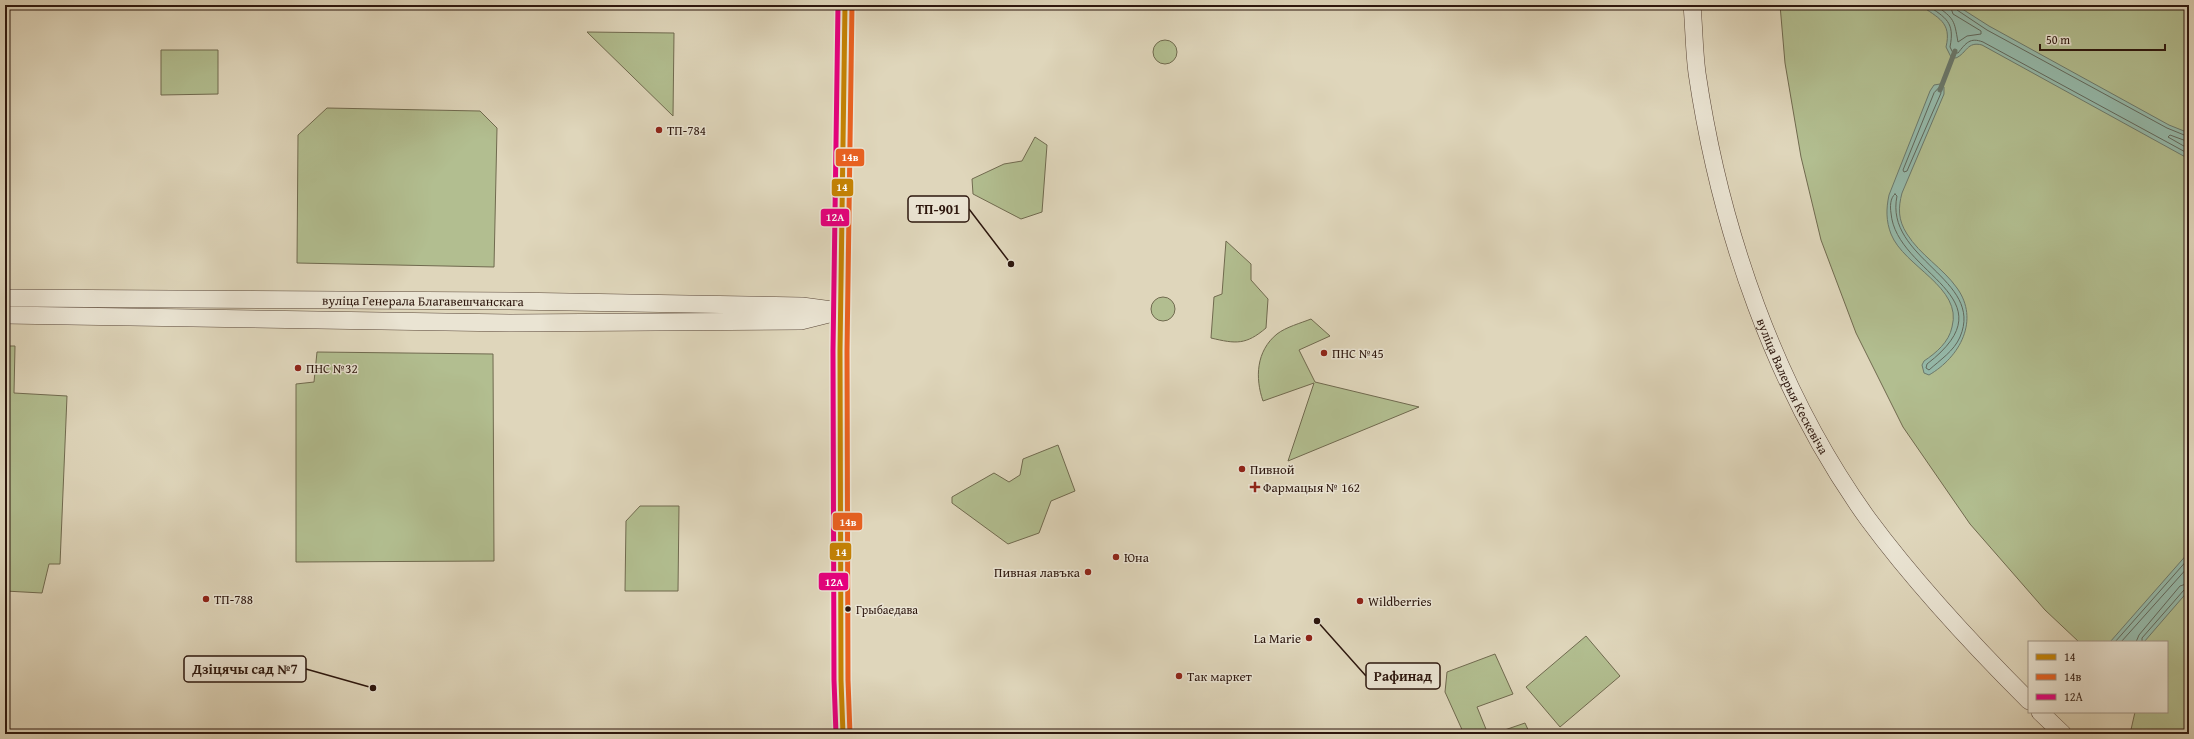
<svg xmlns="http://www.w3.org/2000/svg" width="2194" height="739" viewBox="0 0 2194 739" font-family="'Gentium Book Plus',serif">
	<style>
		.green { fill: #b2be90; stroke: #706a4f }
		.water { fill: #95baab; stroke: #6b796c }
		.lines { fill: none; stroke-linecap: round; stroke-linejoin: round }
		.shore { stroke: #61685c; stroke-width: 1 }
		.stream { stroke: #6b796c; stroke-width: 5 }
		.street-casing { stroke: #5a4739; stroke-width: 18 }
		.street { stroke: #eae4d3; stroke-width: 17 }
		.bus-1-casing { stroke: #eae4d3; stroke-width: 8 }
		.bus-2-casing { stroke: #eae4d3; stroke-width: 8 }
		.bus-3-casing { stroke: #eae4d3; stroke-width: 8 }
		.bus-1 { stroke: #c48204; stroke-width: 5 }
		.bus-2 { stroke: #e86121; stroke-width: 5 }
		.bus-3 { stroke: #e5007d; stroke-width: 5 }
		.poi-dot { fill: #8f2418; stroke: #eae4d3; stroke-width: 1.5 }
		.bus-dot { fill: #2d170e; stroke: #eae4d3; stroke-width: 1.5 }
		.labels { text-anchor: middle; stroke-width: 3; stroke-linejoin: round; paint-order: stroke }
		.bus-label { font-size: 12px; fill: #2d170e; stroke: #eae4d3; text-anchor: start }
		.poi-label { font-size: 13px; fill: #2d170e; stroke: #eae4d3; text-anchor: start }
		.street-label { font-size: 13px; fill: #2d170e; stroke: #eae4d3 }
		.leader { fill: none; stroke: #2d170e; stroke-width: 1.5 }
		.callout-dot { fill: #2d170e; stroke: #eae4d3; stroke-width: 1.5 }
		.callout { fill: #eae4d3; stroke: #2d170e; stroke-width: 1.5 }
		.callout-label { font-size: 14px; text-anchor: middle; font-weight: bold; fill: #2d170e }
		.line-badge { stroke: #eae4d3; stroke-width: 1.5 }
		.badge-label { font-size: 11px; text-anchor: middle; font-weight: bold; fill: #fff }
	</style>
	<rect width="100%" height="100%" fill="#dfd6bb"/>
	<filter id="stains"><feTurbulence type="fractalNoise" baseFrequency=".005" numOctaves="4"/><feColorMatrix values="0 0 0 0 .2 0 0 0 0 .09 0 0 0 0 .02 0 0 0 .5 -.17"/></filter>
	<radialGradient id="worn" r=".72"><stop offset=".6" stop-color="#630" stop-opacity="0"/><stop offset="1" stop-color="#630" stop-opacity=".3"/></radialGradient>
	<path class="green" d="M 1780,5 L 2189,5 L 2189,723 L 2180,734 L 2130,734 L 2135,712 L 2167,712 L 2167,642 L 2079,642 L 2045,610 L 1970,524 L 1903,427 L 1856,333 L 1821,240 L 1801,157 L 1785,63 Z
		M 587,32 L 674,33 L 673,116 Z
		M1153 52a12 12 0 1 1 24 0a12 12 0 1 1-24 0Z
		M 161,50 L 218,50 L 218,94 L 161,95 Z
		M 327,108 L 480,111 L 497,128 L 494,267 L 297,263 L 298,135 Z
		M 1035,137 L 1047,145 L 1042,212 L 1021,219 L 973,194 L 972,179 L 1004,164 L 1022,161 Z
		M 1226,241 L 1251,264 L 1251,280 L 1268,299 L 1266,328 C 1246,345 1236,344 1211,338 L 1214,297 L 1222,294 Z
		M1151 309a12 12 0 1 1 24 0a12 12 0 1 1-24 0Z
		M 1311,319 L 1330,336 L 1299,350 L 1315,382 L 1419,407 L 1288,461 L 1314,383 L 1263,401 C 1255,378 1256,351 1277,334 C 1286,327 1301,323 1311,319 Z
		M 5,346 L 15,346 L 14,393 L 67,396 L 60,564 L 49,564 L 42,593 L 5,591 Z
		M 317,352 L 493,354 L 494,561 L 296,562 L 296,384 L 314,382 Z
		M 1058,445 L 1075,491 L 1051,501 L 1039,533 L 1008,544 L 952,503 L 952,497 L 994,473 L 1009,482 L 1020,475 L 1023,459 Z
		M 640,506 L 679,506 L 678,591 L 625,591 L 626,521 Z
		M 1586,636 L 1620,676 L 1560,727 L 1526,687 Z
		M 1495,654 L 1513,694 L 1477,707 L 1488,734 L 1464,734 L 1445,692 L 1447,672 Z
		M 1525,723 L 1530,734 L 1493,734 Z"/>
	<path class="water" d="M 1920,5 L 1956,5 L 1989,26 L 2169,125 L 2189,133 L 2189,159 L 1982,45 C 1967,41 1967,53 1956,58 L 1951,57 L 1946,47 C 1952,22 1938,18 1920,5 Z
		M 1940,84 L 1944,87 L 1944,94 L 1902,193 C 1898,208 1898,220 1907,234 C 1920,255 1943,268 1957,288 C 1980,320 1960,357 1929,375 L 1924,373 L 1922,365 L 1924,361 C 1936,353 1949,342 1952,327 C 1963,287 1904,267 1891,234 C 1886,221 1886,209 1889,195 L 1930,91 L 1934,85 Z
		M 2189,552 L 2189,590 L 2144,642 L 2110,642 Z"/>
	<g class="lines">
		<path class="shore" d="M 1927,5 C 1946,18 1955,22 1950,47 L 1953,53 L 1958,53 C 1966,43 1970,37 1983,42 L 2189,154
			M 1935,5 C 1955,19 1954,20 1958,42 L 1967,36 L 1981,34 L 1981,31 L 1953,14 L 1950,5
			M 1955,5 L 1957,10 L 1987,30 L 2167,128 L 2189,137
			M 1939,88 L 1941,93 L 1907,171 L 1904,172 L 1903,170 L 1934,93 Z
			M 2189,142 L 2170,135 L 2168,137 L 2189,149
			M 1895,194 L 1897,196 C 1884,259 1985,279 1960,337 C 1954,351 1940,360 1929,370 L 1926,368 L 1927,364 C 2014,297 1896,275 1891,213 C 1890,207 1890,198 1895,194 Z
			M 2115,642 L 2189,558
			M 2121,642 L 2189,566
			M 2136,642 L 2139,635 L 2180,586 L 2189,583
			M 2142,642 L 2142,638 L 2184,590 L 2189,588"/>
		<path class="stream" d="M 1940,90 L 1955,51"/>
		<defs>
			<g id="street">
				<path id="s1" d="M 1692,5 C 1694,27 1694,50 1697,73 C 1720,229 1775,390 1868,519 C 1916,584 1972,644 2029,701"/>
				<path id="s2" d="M 5,298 L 510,301 L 802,306 L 832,310"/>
				<path d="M 5,315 L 510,323 L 801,321 L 841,311"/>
				<path d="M 2040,712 L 2063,734"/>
				<path d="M 843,734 L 841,680 L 840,351 L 845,5"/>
			</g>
		</defs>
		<use href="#street" class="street-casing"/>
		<use href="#street" class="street"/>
		<defs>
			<path id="bus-1" d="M 843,734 L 841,680 L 840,351 L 845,5"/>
			<path id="bus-2" d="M 850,734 L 848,680 L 847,351 L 852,5"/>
			<path id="bus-3" d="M 836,734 L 834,680 L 833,351 L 838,5"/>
		</defs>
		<use href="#bus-1" class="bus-1-casing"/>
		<use href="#bus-2" class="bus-2-casing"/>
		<use href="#bus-3" class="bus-3-casing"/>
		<use href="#bus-1" class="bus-1"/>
		<use href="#bus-2" class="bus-2"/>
		<use href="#bus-3" class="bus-3"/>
	</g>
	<g class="poi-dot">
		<circle cx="659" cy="130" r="4"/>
		<circle cx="1324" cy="353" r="4"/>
		<circle cx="298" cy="368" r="4"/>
		<circle cx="1242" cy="469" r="4"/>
		<path d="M1253 481h4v4h4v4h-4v4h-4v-4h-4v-4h4z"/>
		<circle cx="1116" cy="557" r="4"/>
		<circle cx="1088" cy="572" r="4"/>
		<circle cx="206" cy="599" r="4"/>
		<circle cx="1360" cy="601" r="4"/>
		<circle cx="1309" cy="638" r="4"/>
		<circle cx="1179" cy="676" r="4"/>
	</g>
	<circle class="bus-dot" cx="848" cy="609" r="3.5"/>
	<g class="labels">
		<g class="bus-label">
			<text x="856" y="614">Грыбаедава</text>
		</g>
		<g class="poi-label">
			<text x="667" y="135">ТП-784</text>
			<text x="1332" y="358">ПНС №45</text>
			<text x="306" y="373">ПНС №32</text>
			<text x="1250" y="474">Пивной</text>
			<text x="1263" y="492">Фармацыя № 162</text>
			<text x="1124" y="562">Юна</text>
			<text x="1080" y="577" text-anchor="end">Пивная лавъка</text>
			<text x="214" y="604">ТП-788</text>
			<text x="1368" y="606">Wildberries</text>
			<text x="1301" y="643" text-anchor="end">La Marie</text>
			<text x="1187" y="681">Так маркет</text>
		</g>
		<g class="street-label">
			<text dy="5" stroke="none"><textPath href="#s2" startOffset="418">вуліца Генерала Благавешчанскага</textPath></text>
			<text dy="5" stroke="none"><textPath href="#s1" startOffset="397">вуліца Валерыя Кескевіча</textPath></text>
		</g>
	</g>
	<path class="leader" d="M1011 264L969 209M373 688L306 669M1317 621L1366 676"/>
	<g class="callout-dot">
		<circle cx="1011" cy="264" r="4"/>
		<circle cx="373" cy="688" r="4"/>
		<circle cx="1317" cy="621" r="4"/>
	</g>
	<g class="callout">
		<rect x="908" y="196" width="61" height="26" rx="4"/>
		<rect x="184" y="656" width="122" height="26" rx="4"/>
		<rect x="1366" y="663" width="74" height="26" rx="4"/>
	</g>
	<g class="callout-label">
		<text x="938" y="214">ТП-901</text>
		<text x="245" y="674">Дзіцячы сад №7</text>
		<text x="1403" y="681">Рафинад</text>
	</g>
	<g class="line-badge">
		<rect x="835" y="148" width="30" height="19" rx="4" fill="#e86121"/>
		<rect x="831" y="178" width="23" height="19" rx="4" fill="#c48204"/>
		<rect x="820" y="208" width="30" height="19" rx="4" fill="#e5007d"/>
		<rect x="832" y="512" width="31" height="19" rx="4" fill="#e86121"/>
		<rect x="829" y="542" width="23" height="19" rx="4" fill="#c48204"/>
		<rect x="818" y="572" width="31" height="19" rx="4" fill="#e5007d"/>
	</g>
	<g class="badge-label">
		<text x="850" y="161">14в</text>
		<text x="842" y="191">14</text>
		<text x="835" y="221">12А</text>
		<text x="848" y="526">14в</text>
		<text x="841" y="556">14</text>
		<text x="834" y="586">12А</text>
	</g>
	<rect width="2194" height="739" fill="none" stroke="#dfd6bb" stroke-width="20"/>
	<rect x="6" y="6" width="2182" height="727" fill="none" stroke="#2d170e" stroke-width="2"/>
	<rect x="10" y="10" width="2174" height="719" fill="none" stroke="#2d170e"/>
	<rect x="2028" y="641" width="140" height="72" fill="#eae4d3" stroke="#9e9284"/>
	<rect x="2036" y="654" width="20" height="6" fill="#c48204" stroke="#9e9284"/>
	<text x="2064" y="661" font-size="12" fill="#2d170e">14</text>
	<rect x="2036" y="674" width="20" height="6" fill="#e86121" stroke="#9e9284"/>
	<text x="2064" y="681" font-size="12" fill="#2d170e">14в</text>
	<rect x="2036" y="694" width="20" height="6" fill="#e5007d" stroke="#9e9284"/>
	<text x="2064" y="701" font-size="12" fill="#2d170e">12А</text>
	<path d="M2040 44v6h125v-6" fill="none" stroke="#2d170e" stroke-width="2"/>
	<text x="2046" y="44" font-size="12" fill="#2d170e" stroke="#eae4d3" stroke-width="3" paint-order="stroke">50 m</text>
	<rect width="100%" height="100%" filter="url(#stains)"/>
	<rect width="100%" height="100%" fill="url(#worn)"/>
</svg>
